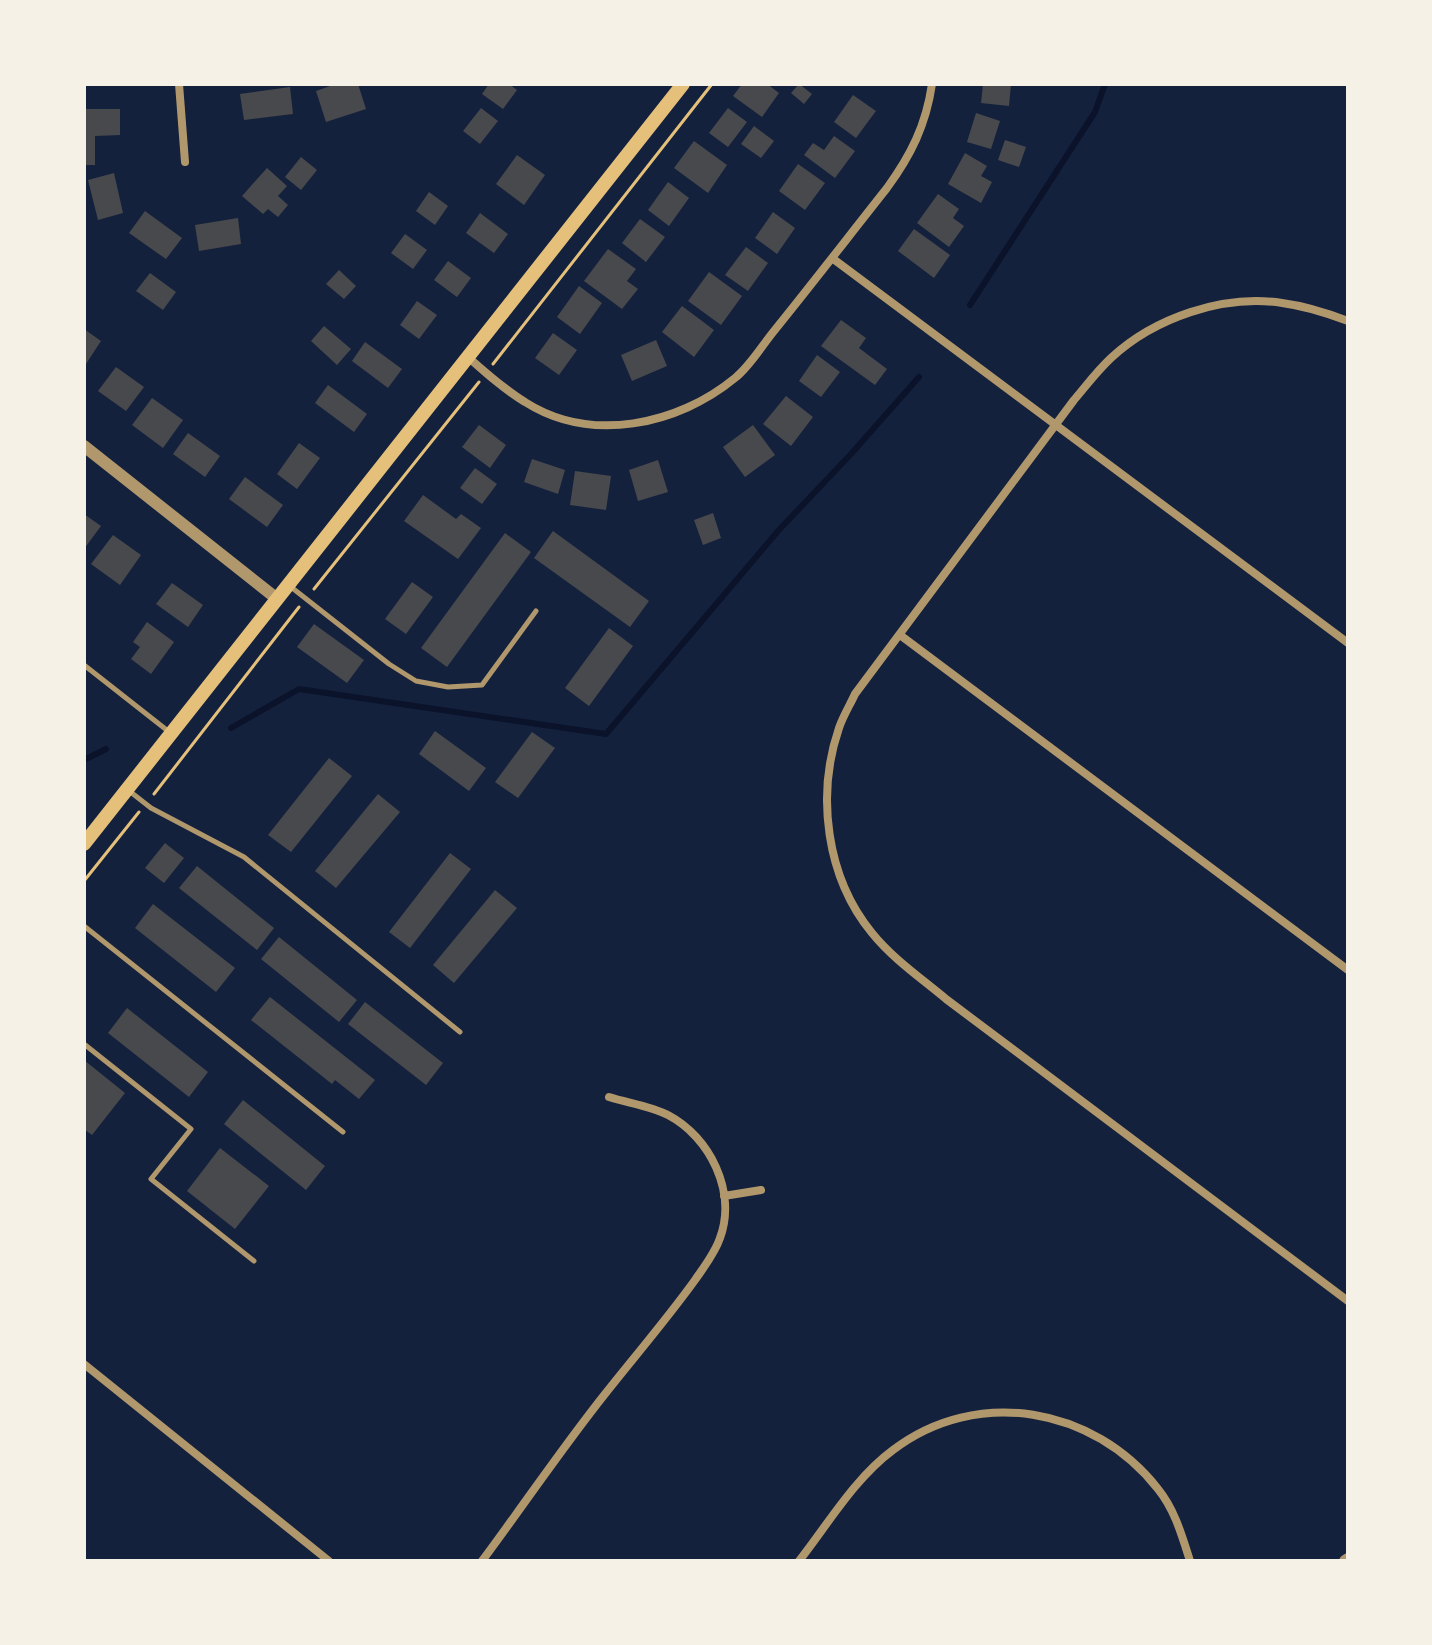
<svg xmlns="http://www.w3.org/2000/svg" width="1432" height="1645" viewBox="0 0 1432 1645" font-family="Quicksand,sans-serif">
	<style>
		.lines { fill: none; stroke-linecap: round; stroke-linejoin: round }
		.stream { stroke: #0b132b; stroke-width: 6 }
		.building { fill: #48494c }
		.path { stroke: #e5c07b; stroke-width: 3 }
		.service { stroke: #b1986c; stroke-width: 5 }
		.minor { stroke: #b1986c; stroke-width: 8 }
		.tertiary { stroke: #b1986c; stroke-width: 12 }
		.secondary { stroke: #e5c07b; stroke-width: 14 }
	</style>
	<rect width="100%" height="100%" fill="#14213d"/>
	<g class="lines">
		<path class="stream" d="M 970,305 L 1095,112 L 1105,84
			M 231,728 L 299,689 L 606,734 L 778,531 L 851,454 L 919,377
			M 84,760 L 106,749"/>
	</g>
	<path class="building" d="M 336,84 L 358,84 L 366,109 L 326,122 L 316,91 Z
		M 489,84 L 509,84 L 517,90 L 503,109 L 482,94 Z
		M 742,84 L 767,84 L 779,93 L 762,117 L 733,96 Z
		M 799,84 L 812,94 L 804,104 L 791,93 Z
		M 983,84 L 1011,84 L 1009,106 L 981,103 Z
		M 290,87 L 293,114 L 244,120 L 240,94 Z
		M 853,95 L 876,111 L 856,138 L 834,122 Z
		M 481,108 L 498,121 L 480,144 L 463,131 Z
		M 728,108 L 747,122 L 728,147 L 709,133 Z
		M 84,109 L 120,109 L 120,135 L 95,136 L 95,165 L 84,165 Z
		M 976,113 L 1000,121 L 991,149 L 967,142 Z
		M 754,126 L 774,141 L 761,158 L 741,144 Z
		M 834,136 L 855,151 L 835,178 L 804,155 L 813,143 L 824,150 Z
		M 1005,140 L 1026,147 L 1019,167 L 998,160 Z
		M 694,141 L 727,165 L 708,193 L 674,168 Z
		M 965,153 L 987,166 L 981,176 L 992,182 L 981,203 L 948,184 Z
		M 517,155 L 545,175 L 524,205 L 496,184 Z
		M 301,157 L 317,170 L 301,190 L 285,177 Z
		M 798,164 L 825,183 L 805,210 L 779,191 Z
		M 267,168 L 287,186 L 278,196 L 288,205 L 278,217 L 268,209 L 263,214 L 242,196 Z
		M 114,173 L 123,213 L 98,220 L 88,180 Z
		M 668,182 L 689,198 L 669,226 L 648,210 Z
		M 429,192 L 448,206 L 435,225 L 416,211 Z
		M 938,194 L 959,209 L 953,218 L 964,226 L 949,247 L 917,223 Z
		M 145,211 L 182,238 L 166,259 L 129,233 Z
		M 773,212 L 795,228 L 777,254 L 755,238 Z
		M 480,213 L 508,234 L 494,253 L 466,233 Z
		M 238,218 L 241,244 L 199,251 L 195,225 Z
		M 640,219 L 665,237 L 646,262 L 622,243 Z
		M 914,229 L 950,255 L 934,278 L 898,251 Z
		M 405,234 L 427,250 L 413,269 L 391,253 Z
		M 746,247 L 768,263 L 748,291 L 725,275 Z
		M 608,249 L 636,269 L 627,281 L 638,289 L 622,309 L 584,281 Z
		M 448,261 L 471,278 L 457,297 L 434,280 Z
		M 339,270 L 356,286 L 344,299 L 326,284 Z
		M 709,272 L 742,296 L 721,325 L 688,301 Z
		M 150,273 L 176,292 L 163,310 L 136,291 Z
		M 579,286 L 602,303 L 580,334 L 557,317 Z
		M 417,301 L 437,315 L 419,339 L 400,325 Z
		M 682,306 L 714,330 L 694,357 L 662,332 Z
		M 841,320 L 866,338 L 859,348 L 887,369 L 875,385 L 821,346 Z
		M 324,326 L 351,349 L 337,365 L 311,341 Z
		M 84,329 L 101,341 L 84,367 Z
		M 553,333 L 577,350 L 559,375 L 535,358 Z
		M 656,340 L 667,366 L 632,381 L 621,355 Z
		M 365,342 L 402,369 L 388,388 L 352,361 Z
		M 817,355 L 840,372 L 821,397 L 799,381 Z
		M 116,367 L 144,387 L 126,411 L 98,391 Z
		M 328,385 L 367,414 L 354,432 L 315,403 Z
		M 786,396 L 813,417 L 791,446 L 763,424 Z
		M 152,398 L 183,420 L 163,448 L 132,425 Z
		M 479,425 L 506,445 L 490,468 L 462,447 Z
		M 753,425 L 775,455 L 745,477 L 723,447 Z
		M 188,433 L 220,456 L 205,477 L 173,454 Z
		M 299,443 L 320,458 L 297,489 L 277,474 Z
		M 532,459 L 565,470 L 558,494 L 524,482 Z
		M 658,460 L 668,492 L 638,501 L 629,470 Z
		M 475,468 L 497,484 L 482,504 L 460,488 Z
		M 575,471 L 611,476 L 606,510 L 570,505 Z
		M 245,477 L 283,505 L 267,527 L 229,499 Z
		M 423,495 L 456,519 L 461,514 L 481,528 L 458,559 L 404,521 Z
		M 713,513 L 721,538 L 703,545 L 694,520 Z
		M 84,514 L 101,526 L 84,549 Z
		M 553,531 L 649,601 L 630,627 L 534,558 Z
		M 505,533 L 531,552 L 447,667 L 421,648 Z
		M 113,535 L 141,555 L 120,585 L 91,564 Z
		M 412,582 L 433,597 L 406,634 L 385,619 Z
		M 172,583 L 203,605 L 188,627 L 156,604 Z
		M 147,622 L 174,642 L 151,674 L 131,659 L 140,647 L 133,642 Z
		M 314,624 L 364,660 L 347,683 L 297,647 Z
		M 609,628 L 633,646 L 589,706 L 565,688 Z
		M 435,731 L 486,768 L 469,791 L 419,754 Z
		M 532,732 L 555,748 L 518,798 L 495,782 Z
		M 329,758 L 352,776 L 291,852 L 268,835 Z
		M 378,794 L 400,812 L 336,888 L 315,871 Z
		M 165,843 L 184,858 L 164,883 L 145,868 Z
		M 450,853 L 471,869 L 410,948 L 389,932 Z
		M 197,866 L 274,928 L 257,950 L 179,888 Z
		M 495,890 L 517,908 L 454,983 L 433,965 Z
		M 153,904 L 235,968 L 216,992 L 135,928 Z
		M 279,937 L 357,1000 L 339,1022 L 261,959 Z
		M 270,997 L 375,1080 L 359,1099 L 335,1080 L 332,1084 L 251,1020 Z
		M 365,1002 L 443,1063 L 426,1085 L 348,1024 Z
		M 127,1008 L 208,1072 L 189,1097 L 108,1033 Z
		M 84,1060 L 125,1093 L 92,1135 L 84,1129 Z
		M 243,1100 L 325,1166 L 306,1190 L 224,1124 Z
		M 220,1148 L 269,1186 L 235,1229 L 187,1191 Z"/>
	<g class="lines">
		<path class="path" d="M 493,364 L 712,84
			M 314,589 L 479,382
			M 154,794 L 299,607
			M 84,881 L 139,812"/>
		<path class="service" d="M 291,587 L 389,664 L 416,681 L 448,687 L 482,685 L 536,611
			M 84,665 L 168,731
			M 128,790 L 151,808 L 244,857 L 460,1032
			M 84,926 L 343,1132
			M 84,1044 L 191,1129 L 151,1179 L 254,1261"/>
		<path class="minor" d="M 179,84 L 185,162
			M 832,258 L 1348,643
			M 1348,321 C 1327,313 1305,306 1282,303 C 1223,294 1154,318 1111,358 C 1097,371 1086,386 1074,400 L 855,694 C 850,705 843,716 839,728 C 816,795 826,877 872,933 C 893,959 921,978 946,999 L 1348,1301
			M 468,357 C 486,373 505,390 525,402 C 591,444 678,425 735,378 C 750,366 761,347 774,331 C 812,284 849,236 887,188 C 911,155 926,125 932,84
			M 900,635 L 1348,970
			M 724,1196 L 761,1190
			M 84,1364 L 329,1561
			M 482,1561 C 523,1506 562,1448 605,1394 C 635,1356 667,1319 695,1280 C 704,1267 715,1253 720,1238 C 737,1192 710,1137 668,1115 C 651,1106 628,1103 609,1097
			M 799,1561 C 828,1524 855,1478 893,1450 C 977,1386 1094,1407 1158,1489 C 1175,1510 1182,1536 1190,1561"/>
		<path class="tertiary" d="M 84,446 L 276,598
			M 1345,1561 L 1348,1559"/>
		<path class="secondary" d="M 84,844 L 683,84"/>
	</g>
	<rect width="1432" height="1645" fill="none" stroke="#f6f1e7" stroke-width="172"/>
</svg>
